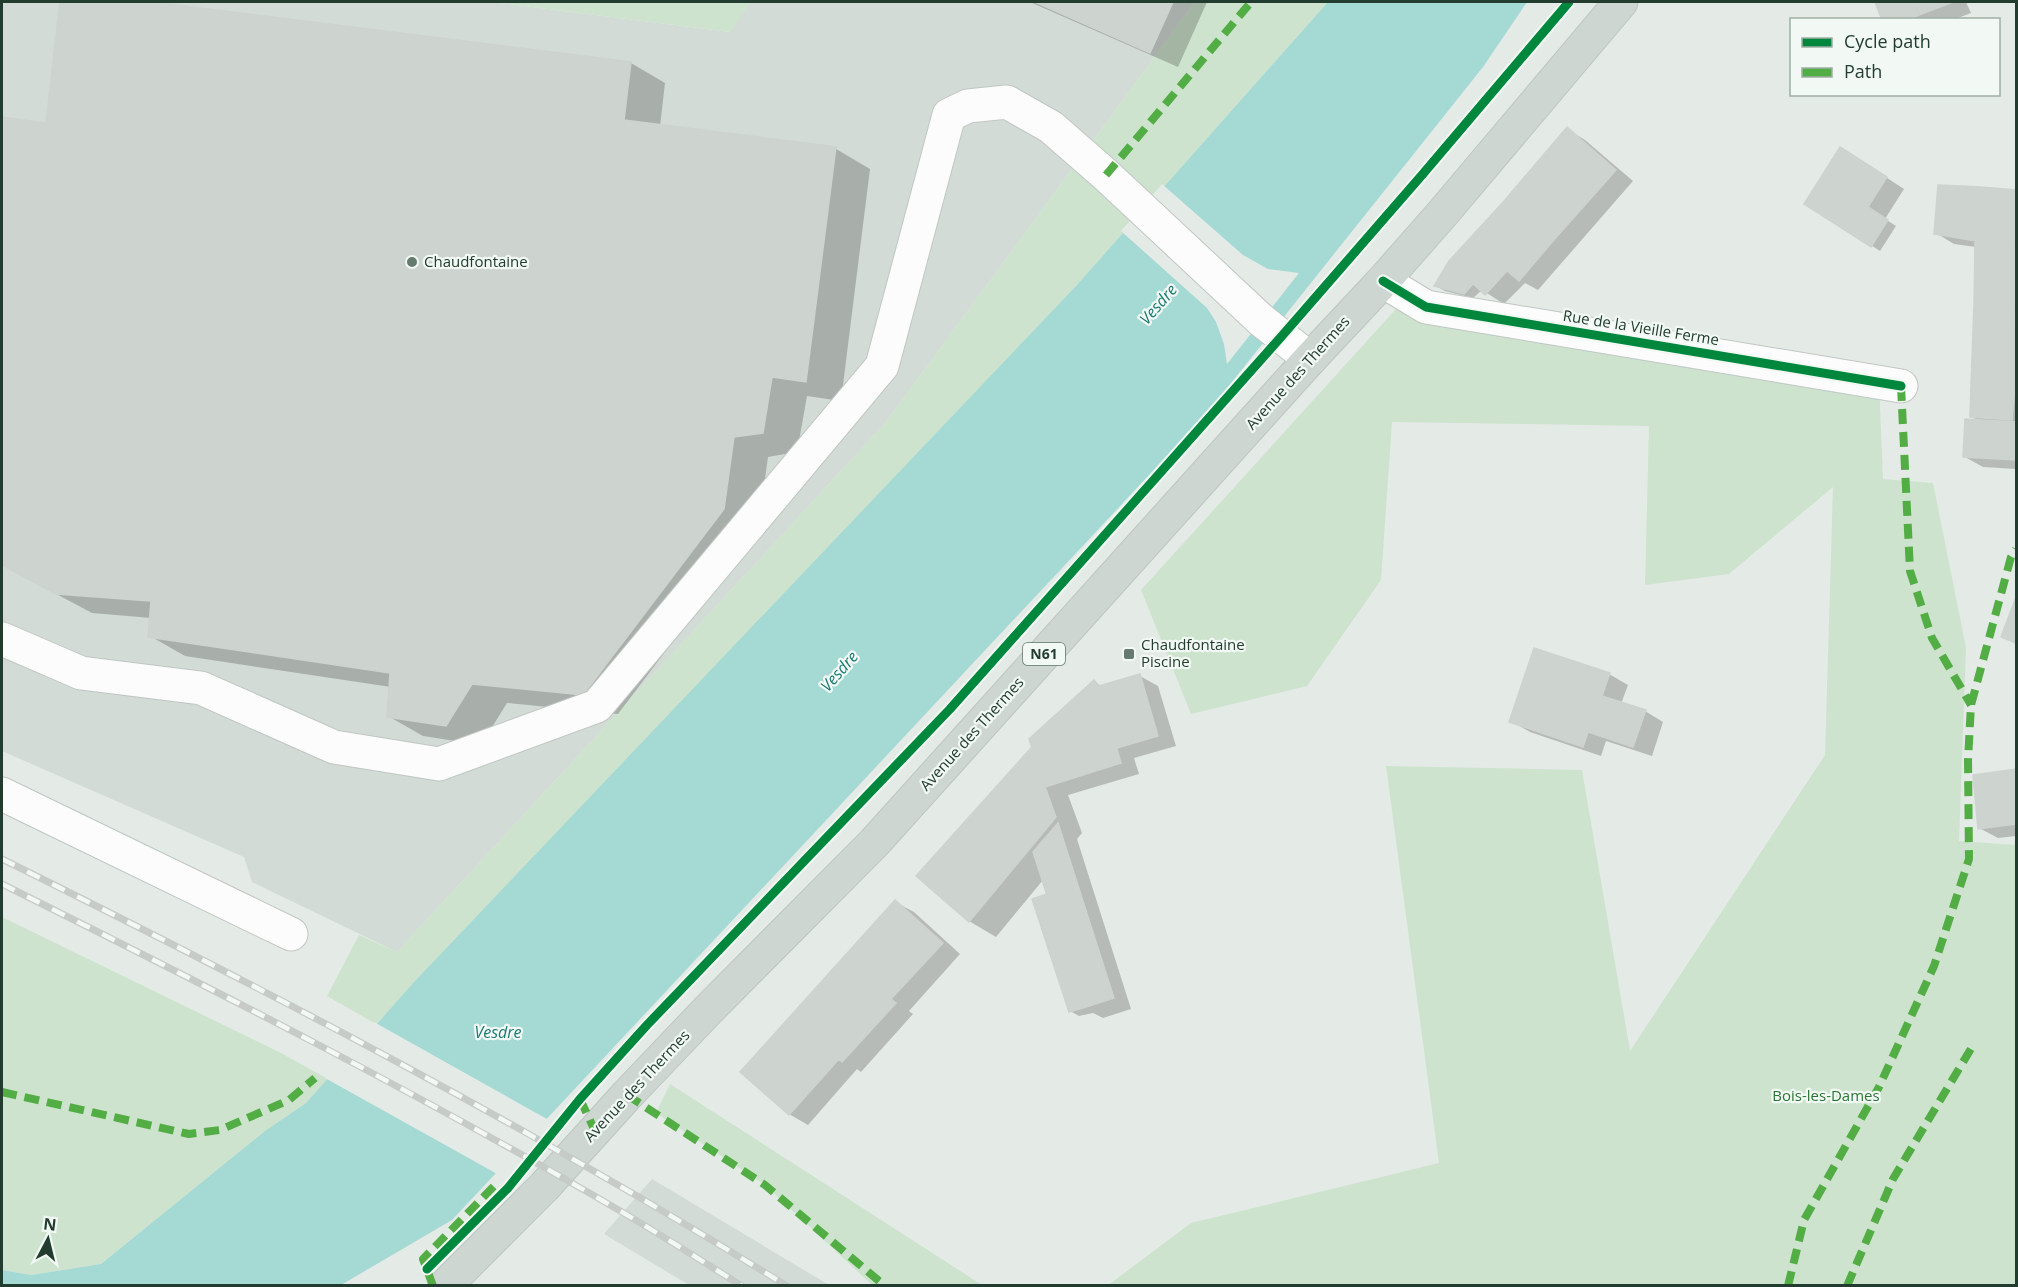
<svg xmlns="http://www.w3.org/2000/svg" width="2018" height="1287" viewBox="0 0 2018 1287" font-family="'Open Sans',sans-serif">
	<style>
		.built { fill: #d2dbd5 }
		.green { fill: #cde3ce }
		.water { fill: #a4d9d4 }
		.pier { fill: #e4eae6 }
		.shadow { fill: #0003 }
		.building { fill: #cdd3cf; stroke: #cdd3cf; stroke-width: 1.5 }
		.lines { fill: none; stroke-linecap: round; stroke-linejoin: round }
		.minor-casing { stroke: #c1c7c3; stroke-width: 35 }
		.major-casing { stroke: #bdc6c1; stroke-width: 35 }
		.minor { stroke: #fbfcfb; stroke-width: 33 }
		.major { stroke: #ced6d2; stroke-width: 33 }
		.rail-casing { stroke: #c7cbc8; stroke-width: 7 }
		.rail { stroke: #f2f9f4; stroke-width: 4.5; stroke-dasharray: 14; stroke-linecap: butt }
		.quiet { stroke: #53ad45; stroke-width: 8; stroke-dasharray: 15 8; stroke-linecap: butt }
		.cycleway-casing { stroke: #f2f9f4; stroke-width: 13 }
		.cycleway { stroke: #00873e; stroke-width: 9 }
		.poi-dot { fill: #667a6f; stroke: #f2f9f4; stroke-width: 2 }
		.labels { text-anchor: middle; stroke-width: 4.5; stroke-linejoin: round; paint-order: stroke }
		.shield { fill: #f2f9f4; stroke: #60756a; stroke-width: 1.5 }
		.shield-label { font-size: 14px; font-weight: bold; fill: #223d2f }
		.poi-label { font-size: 15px; fill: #223d2f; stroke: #f2f9f4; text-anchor: start }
		.street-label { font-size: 15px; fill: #223d2f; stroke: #f2f9f4 }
		.park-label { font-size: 15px; fill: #2b7536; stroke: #f2f9f4 }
		.water-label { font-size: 16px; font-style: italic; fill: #1b7a73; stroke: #f2f9f4 }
	</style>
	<rect width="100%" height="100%" fill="#e4eae6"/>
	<path class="built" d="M 2,2 L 493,2 L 730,32 L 750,2 L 1195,2 L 886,422 L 397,952 L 252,882 L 244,857 L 2,751 Z
		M 652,1179 L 829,1285 L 689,1285 L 604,1234 Z"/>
	<path class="green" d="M 493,2 L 750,2 L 731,32 Z
		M 1195,2 L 1328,2 L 1076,286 L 376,1024 L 327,996 L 359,935 L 397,952 L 886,422 Z
		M 1406,298 L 1879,383 L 1883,479 L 1933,483 L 1966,648 L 1959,841 L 2016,845 L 2016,1285 L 1107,1286 L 1191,1223 L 1439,1163 L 1386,766 L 1582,770 L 1630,1051 L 1825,755 L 1833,487 L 1729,574 L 1645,585 L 1649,426 L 1392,422 L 1381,580 L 1307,686 L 1191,714 L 1141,590 Z
		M 2,917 L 279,1052 L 328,1079 L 306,1103 L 265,1131 L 101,1264 L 31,1275 L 2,1270 Z
		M 670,1084 L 982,1285 L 872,1285 L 765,1185 L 656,1113 Z"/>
	<path class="water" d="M 1328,2 L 1527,2 L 1483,67 L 1208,412 L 452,1220 L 341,1285 L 2,1286 L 2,1270 L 31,1275 L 101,1264 L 265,1131 L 306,1103 L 416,980 L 1076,286 Z"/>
	<path class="pier" d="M 1162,184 L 1243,255 L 1268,269 L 1299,273 L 1227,364 L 1224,344 L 1216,322 L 1207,308 L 1121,231 Z
		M 374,1022 L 547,1119 L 549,1121 L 499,1175 L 325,1078 Z"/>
	<path class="shadow" d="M 62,2 L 141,2 L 631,63 L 665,83 L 660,126 L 836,149 L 870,169 L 841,401 L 807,396 L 797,452 L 768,457 L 758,529 L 618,714 L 507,703 L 481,745 L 423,736 L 388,716 L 391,687 L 185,656 L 150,636 L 151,618 L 92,613 L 2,565 L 2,118 L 47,124 Z
		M 1030,2 L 1207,2 L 1178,67 Z
		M 1877,2 L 1966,2 L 1971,13 L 1953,20 L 1883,20 Z
		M 1567,129 L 1585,140 L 1633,181 L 1538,290 L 1525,283 L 1504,304 L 1482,290 L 1473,298 L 1445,291 L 1436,286 L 1450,263 L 1455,266 L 1451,261 Z
		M 1858,159 L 1904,189 L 1885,219 L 1896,226 L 1880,251 L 1806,204 Z
		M 1940,186 L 2016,192 L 2016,469 L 1983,467 L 1965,457 L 1980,422 L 1971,416 L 1976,247 L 1954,244 L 1936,233 Z
		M 2016,601 L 2016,644 L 2003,636 Z
		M 1609,674 L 1628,685 L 1621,704 L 1645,711 L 1663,722 L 1652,756 L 1606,741 L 1601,756 L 1530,732 L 1511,721 Z
		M 1140,676 L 1158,686 L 1176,746 L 1134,758 L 1139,774 L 1068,795 L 1082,833 L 1077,839 L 1131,1009 L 1103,1018 L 1093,1013 L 1079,1016 L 1070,1011 L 1048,895 L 1043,880 L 996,937 L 969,921 L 1031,750 L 1035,752 L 1094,682 L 1102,686 Z
		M 2016,771 L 2016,836 L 1998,838 L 1979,828 L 1974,776 Z
		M 895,902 L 914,912 L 960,954 L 909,1011 L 913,1014 L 861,1072 L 857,1069 L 808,1125 L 789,1114 Z"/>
	<path class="building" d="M 60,2 L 153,2 L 631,62 L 624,120 L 836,147 L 806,382 L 772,377 L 763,433 L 734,437 L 724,509 L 583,695 L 472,684 L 446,726 L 387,717 L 390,673 L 148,637 L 151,601 L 56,594 L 2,565 L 2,117 L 46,123 Z
		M 1035,2 L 1173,2 L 1150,53 Z
		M 1875,2 L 1914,2 L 1919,15 L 1908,20 L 1882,20 Z
		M 1914,2 L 1953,2 L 1919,15 Z
		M 1567,127 L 1616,170 L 1553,241 L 1505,200 Z
		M 1840,147 L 1887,177 L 1851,234 L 1804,204 Z
		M 1938,185 L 1981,187 L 1975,241 L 1934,234 Z
		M 1981,187 L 2016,190 L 2016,246 L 1975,241 Z
		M 1505,200 L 1553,241 L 1519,281 L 1507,271 L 1485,295 L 1449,261 Z
		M 1868,207 L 1888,220 L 1871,247 L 1851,234 Z
		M 1975,241 L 2016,246 L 2016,307 L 1974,305 Z
		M 1449,261 L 1473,284 L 1464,294 L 1434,286 Z
		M 1974,305 L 2016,307 L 2015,386 L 1971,385 Z
		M 1971,385 L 2015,386 L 2012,420 L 1970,417 Z
		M 1965,419 L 2016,422 L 2016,460 L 1963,457 Z
		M 2016,597 L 2016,643 L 2001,637 Z
		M 1534,648 L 1610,673 L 1602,696 L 1646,710 L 1633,747 L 1588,732 L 1583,747 L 1509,722 Z
		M 1140,674 L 1158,736 L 1117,748 L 1099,686 Z
		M 1094,680 L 1099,686 L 1121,763 L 1045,787 L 1029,739 Z
		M 1031,748 L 1056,817 L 969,922 L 916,876 Z
		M 2016,769 L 2016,824 L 1978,829 L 1973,775 Z
		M 1058,823 L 1114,998 L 1083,1008 L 1033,852 Z
		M 1047,894 L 1083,1008 L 1069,1012 L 1032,899 Z
		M 895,900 L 943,943 L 891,999 L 896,1003 L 842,1062 L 839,1059 L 789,1115 L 740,1072 Z"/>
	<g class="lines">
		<defs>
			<path id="minor" d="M 1383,281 L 1426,307 L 1901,386
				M 2,639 L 81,673 L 201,688 L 334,747 L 439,764 L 597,706 L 882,366 L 949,115 L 968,106 L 1007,102 L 1051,127 L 1106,175 L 1261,320 L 1310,359
				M 2,794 L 291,934"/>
			<path id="major" d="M 445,1286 L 544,1187 L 627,1095 L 708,1010 L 874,843 L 1310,359 L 1383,281 L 1442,214 L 1621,2"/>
		</defs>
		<use href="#minor" class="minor-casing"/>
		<use href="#major" class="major-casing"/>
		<use href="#minor" class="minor"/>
		<use href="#major" class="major"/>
		<defs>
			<path id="rail" d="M 2,859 C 269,991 533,1129 787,1286
				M 2,884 C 211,988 420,1094 622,1212 C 663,1236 702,1261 742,1286"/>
		</defs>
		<use href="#rail" class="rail-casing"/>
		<use href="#rail" class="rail"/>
		<path class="quiet" d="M 1106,175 L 1251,2
			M 1901,386 L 1910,571 L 1932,638 L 1971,705
			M 2,1092 L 189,1134 L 220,1130 L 289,1100 L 315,1078
			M 627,1095 L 765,1185 L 885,1286
			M 580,1099 L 595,1131
			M 433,1286 L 423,1259 L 499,1181
			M 1788,1286 L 1804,1220 L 1879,1087 L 1934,966 L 1969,859 L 1968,760 L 1971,705 L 2011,557 L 2016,549
			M 1847,1286 L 1893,1179 L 1972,1047"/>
		<defs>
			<path id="cycleway" d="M 1383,281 L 1426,307 L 1901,386
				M 427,1269 L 508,1188 L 580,1099 L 647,1025 L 950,709 L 1281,337 L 1422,175 L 1569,2"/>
		</defs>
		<use href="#cycleway" class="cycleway-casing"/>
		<use href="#cycleway" class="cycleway"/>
	</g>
	<g class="poi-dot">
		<circle cx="412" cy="262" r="6"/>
		<rect x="1123" y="648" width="12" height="12" rx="3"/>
	</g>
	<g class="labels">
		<rect class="shield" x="1023" y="643" width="42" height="22" rx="4.5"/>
		<g class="shield-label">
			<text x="1044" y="659">N61</text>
		</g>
		<g class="poi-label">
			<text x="424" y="267">Chaudfontaine</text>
			<text x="1141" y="650">Chaudfontaine<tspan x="1141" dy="17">Piscine</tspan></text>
		</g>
		<g class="street-label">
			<text transform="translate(1641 328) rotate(9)" y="5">Rue de la Vieille Ferme</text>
			<text transform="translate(1298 373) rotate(-48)" y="5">Avenue des Thermes</text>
			<text transform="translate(972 734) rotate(-48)" y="5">Avenue des Thermes</text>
			<text transform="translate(637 1086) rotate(-47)" y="5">Avenue des Thermes</text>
		</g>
		<g class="park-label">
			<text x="1826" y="1101">Bois-les-Dames</text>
		</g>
		<g class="water-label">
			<text transform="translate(1158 304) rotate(-49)" y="6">Vesdre</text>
			<text transform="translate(839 671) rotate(-49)" y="6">Vesdre</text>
			<text x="498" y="1038">Vesdre</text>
		</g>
	</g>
	<rect width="2018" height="1287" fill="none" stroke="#223d2f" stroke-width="6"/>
	<rect x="1790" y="18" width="210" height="78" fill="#f2f9f4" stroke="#9faea5" stroke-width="1.5"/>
	<rect x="1802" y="38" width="30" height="9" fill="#00873e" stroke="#9faea5" stroke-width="1.5"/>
	<text x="1844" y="48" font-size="18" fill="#223d2f">Cycle path</text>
	<rect x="1802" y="68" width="30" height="9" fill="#53ad45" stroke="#9faea5" stroke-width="1.5"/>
	<text x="1844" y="78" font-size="18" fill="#223d2f">Path</text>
	<g transform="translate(48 1239) rotate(7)" stroke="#f2f9f4" stroke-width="4.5" paint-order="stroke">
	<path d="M0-4.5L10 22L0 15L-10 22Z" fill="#223d2f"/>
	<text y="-9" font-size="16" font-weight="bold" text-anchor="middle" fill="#223d2f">N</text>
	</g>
</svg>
